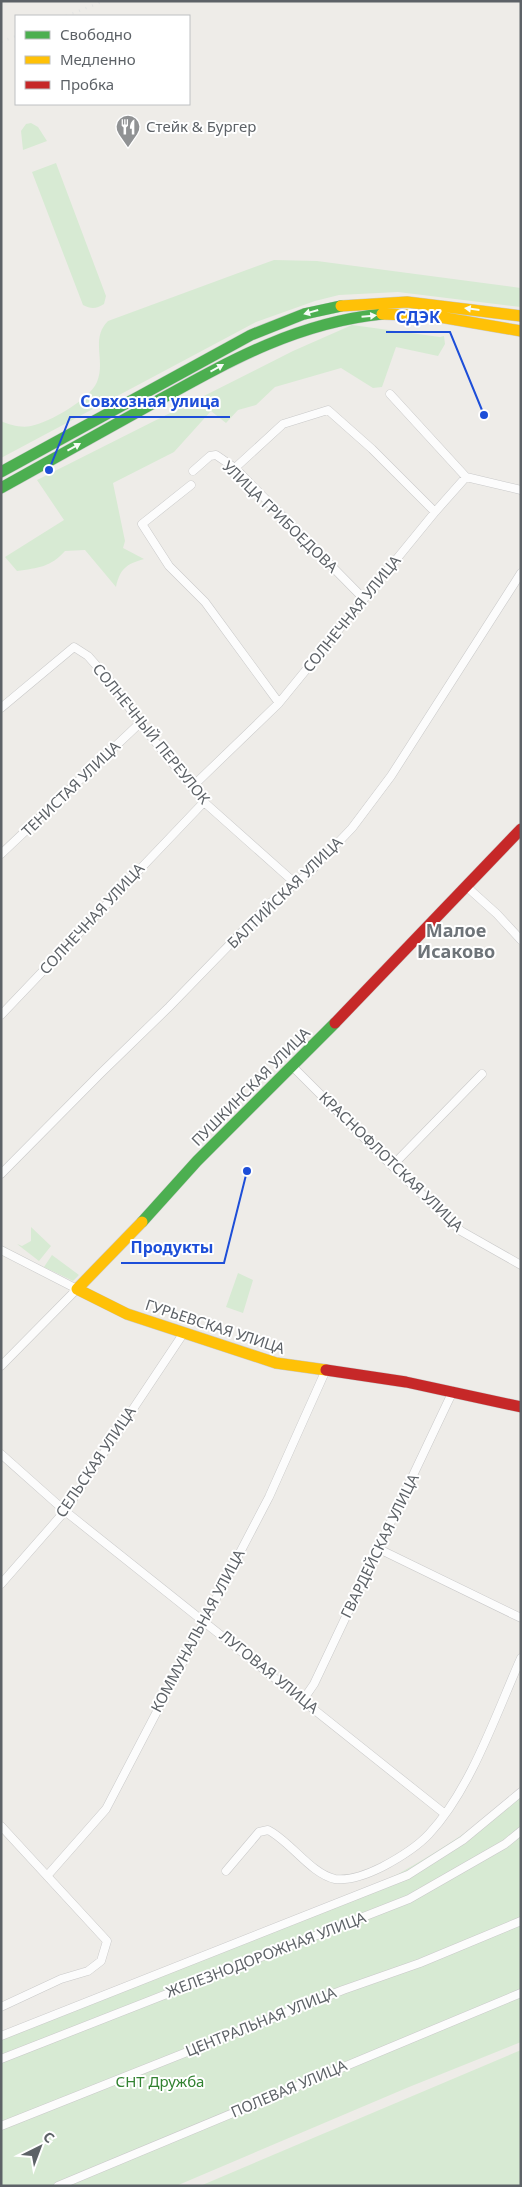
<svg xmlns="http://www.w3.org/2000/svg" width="522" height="2187" viewBox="0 0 522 2187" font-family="'Noto Sans',sans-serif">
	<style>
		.green { fill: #d7ead3 }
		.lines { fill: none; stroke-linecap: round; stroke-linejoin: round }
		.street-casing { stroke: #c9c9c9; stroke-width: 9 }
		.fast-casing { stroke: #cacaca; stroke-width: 12 }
		.slow-casing { stroke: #cacaca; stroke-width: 12 }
		.jam-casing { stroke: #cacaca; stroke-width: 12 }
		.street { stroke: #fcfcfc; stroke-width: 8 }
		.fast { stroke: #4caf50; stroke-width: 11 }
		.slow { stroke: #ffc107; stroke-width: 11 }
		.jam { stroke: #c62828; stroke-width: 11 }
		.rail { stroke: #e3e4e3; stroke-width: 2.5; stroke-dasharray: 1 6; stroke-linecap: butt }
		.oneway { fill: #f6fbf6 }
		.labels { text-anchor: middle; stroke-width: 4; stroke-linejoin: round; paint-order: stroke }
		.poi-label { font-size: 15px; fill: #5d6267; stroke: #fff; text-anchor: start }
		.street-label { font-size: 15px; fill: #5d6267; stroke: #fff }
		.park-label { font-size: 15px; fill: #328231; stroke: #fff }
		.quarter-label { font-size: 18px; font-weight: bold; fill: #6e7479; stroke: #fff }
		.leader { fill: none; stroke: #1d4ed8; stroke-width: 2 }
		.callout-dot { fill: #1d4ed8; stroke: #fff; stroke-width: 2 }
		.callout-label { font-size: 16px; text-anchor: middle; font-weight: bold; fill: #1d4ed8; stroke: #fff; stroke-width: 4; stroke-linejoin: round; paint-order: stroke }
	</style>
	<rect width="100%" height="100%" fill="#eeece8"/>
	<path class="green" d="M 31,123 L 38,127 L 47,141 L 23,150 L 21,131 L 26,124 Z
		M 56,163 L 106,296 L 104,304 C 96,309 91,309 83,305 L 32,172 Z
		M 274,260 L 317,261 L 521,288 L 521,307 L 398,292 L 339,295 L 315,301 L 256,322 L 1,458 L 1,421 C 10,425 21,428 31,426 C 50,422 89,400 97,382 C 106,360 90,339 108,321 Z
		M 352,325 L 440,337 L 444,336 L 445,344 L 438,356 L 396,347 L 382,387 L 373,388 L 341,368 L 275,387 L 256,405 L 238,410 L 226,423 L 211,411 L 174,452 L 113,483 L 125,541 L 123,548 L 144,559 C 126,564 120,569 116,587 L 85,550 L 65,551 C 51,567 38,568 17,571 L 5,557 L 64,520 L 37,480 L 293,351 Z
		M 31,1227 L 51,1246 L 39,1261 L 17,1244 L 22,1246 L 31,1241 Z
		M 52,1255 L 79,1275 L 73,1281 L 44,1267 Z
		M 238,1273 L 253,1280 L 243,1313 L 226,1307 Z
		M 521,1792 L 521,2042 L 409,2087 L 176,2186 L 1,2186 L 1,2038 L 383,1882 C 433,1856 477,1826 521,1792 Z
		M 521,2050 L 521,2186 L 200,2186 Z"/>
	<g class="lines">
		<defs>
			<path id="street" d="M 390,394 L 466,477
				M 235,468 L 283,424 L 328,410 L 372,449 L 435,512
				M 193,471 L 210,456 L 216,455 L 235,468 L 364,599
				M 191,485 L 142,524 L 169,566 L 205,602 L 279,703
				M 1,708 L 74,647 L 88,656 L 110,681 L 140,723 L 204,802 L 295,883
				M 193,786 L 279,703 L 435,512 L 466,477 L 521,490
				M 1,854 L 140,723
				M 467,887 L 497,914 L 521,940
				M 1,1015 L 204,802
				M 293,1067 L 392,1166 L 461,1231 L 521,1265
				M 392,1166 L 482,1074
				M 1,1174 L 101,1073 L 169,1007 L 269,904 L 310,872 L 352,828 L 391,776 L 521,573
				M 1,1250 L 77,1289 L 1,1366
				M 1,1454 L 65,1511 L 445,1814
				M 379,1549 L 521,1618
				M 1,1584 L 65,1511 L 183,1334
				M 303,1700 L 314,1684 L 453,1391
				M 1,1826 L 107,1941 L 101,1961 L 88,1971 L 61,1979 L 1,2007
				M 226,1871 L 259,1832 L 268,1830 C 290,1841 311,1874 335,1879 C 351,1881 368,1874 382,1867 C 399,1858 416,1848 429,1834 C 471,1789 496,1714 521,1658
				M 47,1876 L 106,1809 L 269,1497 L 325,1372
				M 1,2036 L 408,1875 L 463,1840 L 521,1792
				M 1,2059 L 409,1899 L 505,1844 L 521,1831
				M 1,2126 L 343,1990 L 420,1963 L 521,1921
				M 58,2186 L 521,1993"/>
			<path id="fast" d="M 1,472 L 251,335 L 304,314 L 341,306
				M 1,488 C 51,460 101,432 150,405 C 226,363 294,323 382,314
				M 142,1222 L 197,1161 L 335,1023"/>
			<path id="slow" d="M 341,306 L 407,302 L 521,316
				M 382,314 L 434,316 L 521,331
				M 142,1222 L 77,1289 L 127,1314 L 276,1363 L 326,1370"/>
			<path id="jam" d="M 335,1023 L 521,829
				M 326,1370 L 406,1382 L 521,1407"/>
		</defs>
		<use href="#street" class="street-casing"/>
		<use href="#fast" class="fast-casing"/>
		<use href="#slow" class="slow-casing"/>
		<use href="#jam" class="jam-casing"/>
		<use href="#street" class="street"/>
		<use href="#fast" class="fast"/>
		<use href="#slow" class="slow"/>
		<use href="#jam" class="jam"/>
		<path class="rail" d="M 66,16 L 104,1
			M 1,42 L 16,36"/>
	</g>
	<defs><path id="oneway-solid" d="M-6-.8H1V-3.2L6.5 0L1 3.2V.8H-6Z" transform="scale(1.25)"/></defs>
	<g class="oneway">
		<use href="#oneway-solid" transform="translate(472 309) rotate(-173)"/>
		<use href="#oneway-solid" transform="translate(311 312) rotate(164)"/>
		<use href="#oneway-solid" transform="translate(369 316) rotate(-5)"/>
		<use href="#oneway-solid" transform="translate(217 368) rotate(-29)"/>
		<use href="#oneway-solid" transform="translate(74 447) rotate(-29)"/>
	</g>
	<defs>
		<symbol id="restaurant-pin" viewBox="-11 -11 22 30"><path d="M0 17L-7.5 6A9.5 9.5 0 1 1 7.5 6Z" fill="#909294" stroke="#fff"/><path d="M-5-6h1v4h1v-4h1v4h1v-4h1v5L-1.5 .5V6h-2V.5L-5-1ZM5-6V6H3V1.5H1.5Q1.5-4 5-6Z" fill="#fff"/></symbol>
	</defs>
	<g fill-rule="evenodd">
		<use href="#restaurant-pin" x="114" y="113" width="28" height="38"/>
	</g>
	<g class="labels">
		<g class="poi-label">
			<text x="146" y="132">Стейк &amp; Бургер</text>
		</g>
		<g class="street-label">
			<text transform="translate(280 517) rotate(44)" y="5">УЛИЦА ГРИБОЕДОВА</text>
			<text transform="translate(352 614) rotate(-51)" y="5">СОЛНЕЧНАЯ УЛИЦА</text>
			<text transform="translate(151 734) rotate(51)" y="5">СОЛНЕЧНЫЙ ПЕРЕУЛОК</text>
			<text transform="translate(71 789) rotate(-44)" y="5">ТЕНИСТАЯ УЛИЦА</text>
			<text transform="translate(285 893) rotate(-44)" y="5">БАЛТИЙСКАЯ УЛИЦА</text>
			<text transform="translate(92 919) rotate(-47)" y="5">СОЛНЕЧНАЯ УЛИЦА</text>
			<text transform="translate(251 1087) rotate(-45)" y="5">ПУШКИНСКАЯ УЛИЦА</text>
			<text transform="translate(391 1162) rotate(44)" y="5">КРАСНОФЛОТСКАЯ УЛИЦА</text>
			<text transform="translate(215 1327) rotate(18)" y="5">ГУРЬЕВСКАЯ УЛИЦА</text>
			<text transform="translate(96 1462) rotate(-56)" y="5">СЕЛЬСКАЯ УЛИЦА</text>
			<text transform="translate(380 1546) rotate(-64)" y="5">ГВАРДЕЙСКАЯ УЛИЦА</text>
			<text transform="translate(198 1631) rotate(-62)" y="5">КОММУНАЛЬНАЯ УЛИЦА</text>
			<text transform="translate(269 1672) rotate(39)" y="5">ЛУГОВАЯ УЛИЦА</text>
			<text transform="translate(266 1955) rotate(-21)" y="5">ЖЕЛЕЗНОДОРОЖНАЯ УЛИЦА</text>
			<text transform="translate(261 2022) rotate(-22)" y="5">ЦЕНТРАЛЬНАЯ УЛИЦА</text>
			<text transform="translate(289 2089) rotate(-23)" y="5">ПОЛЕВАЯ УЛИЦА</text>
		</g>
		<g class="park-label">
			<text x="160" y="2087">СНТ Дружба</text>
		</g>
		<g class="quarter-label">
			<text x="456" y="937">Малое<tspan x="456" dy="21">Исаково</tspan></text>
		</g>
	</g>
	<path class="leader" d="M484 415L450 332H386M49 470L70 417H230M247 1171L224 1263H121"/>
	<g class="callout-dot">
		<circle cx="484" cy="415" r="5"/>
		<circle cx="49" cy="470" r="5"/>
		<circle cx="247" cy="1171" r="5"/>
	</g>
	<g class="callout-label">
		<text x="418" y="323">СДЭК</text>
		<text x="150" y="407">Совхозная улица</text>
		<text x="172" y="1253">Продукты</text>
	</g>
	<rect width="522" height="2187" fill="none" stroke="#5d6267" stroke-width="5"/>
	<rect x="15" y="15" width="175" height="90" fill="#ffffff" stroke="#bec0c2"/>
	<rect x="25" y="31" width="25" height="8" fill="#4caf50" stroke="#bec0c2"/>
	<text x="60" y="40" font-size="15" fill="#5d6267">Свободно</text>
	<rect x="25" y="56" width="25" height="8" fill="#ffc107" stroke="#bec0c2"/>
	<text x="60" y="65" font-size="15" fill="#5d6267">Медленно</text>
	<rect x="25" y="81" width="25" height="8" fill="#c62828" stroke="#bec0c2"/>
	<text x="60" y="90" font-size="15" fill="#5d6267">Пробка</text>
	<g transform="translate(40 2147) rotate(42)" stroke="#ffffff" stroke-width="4" paint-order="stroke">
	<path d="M0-4L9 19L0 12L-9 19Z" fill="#5d6267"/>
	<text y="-8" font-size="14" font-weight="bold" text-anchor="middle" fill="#5d6267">С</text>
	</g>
</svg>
